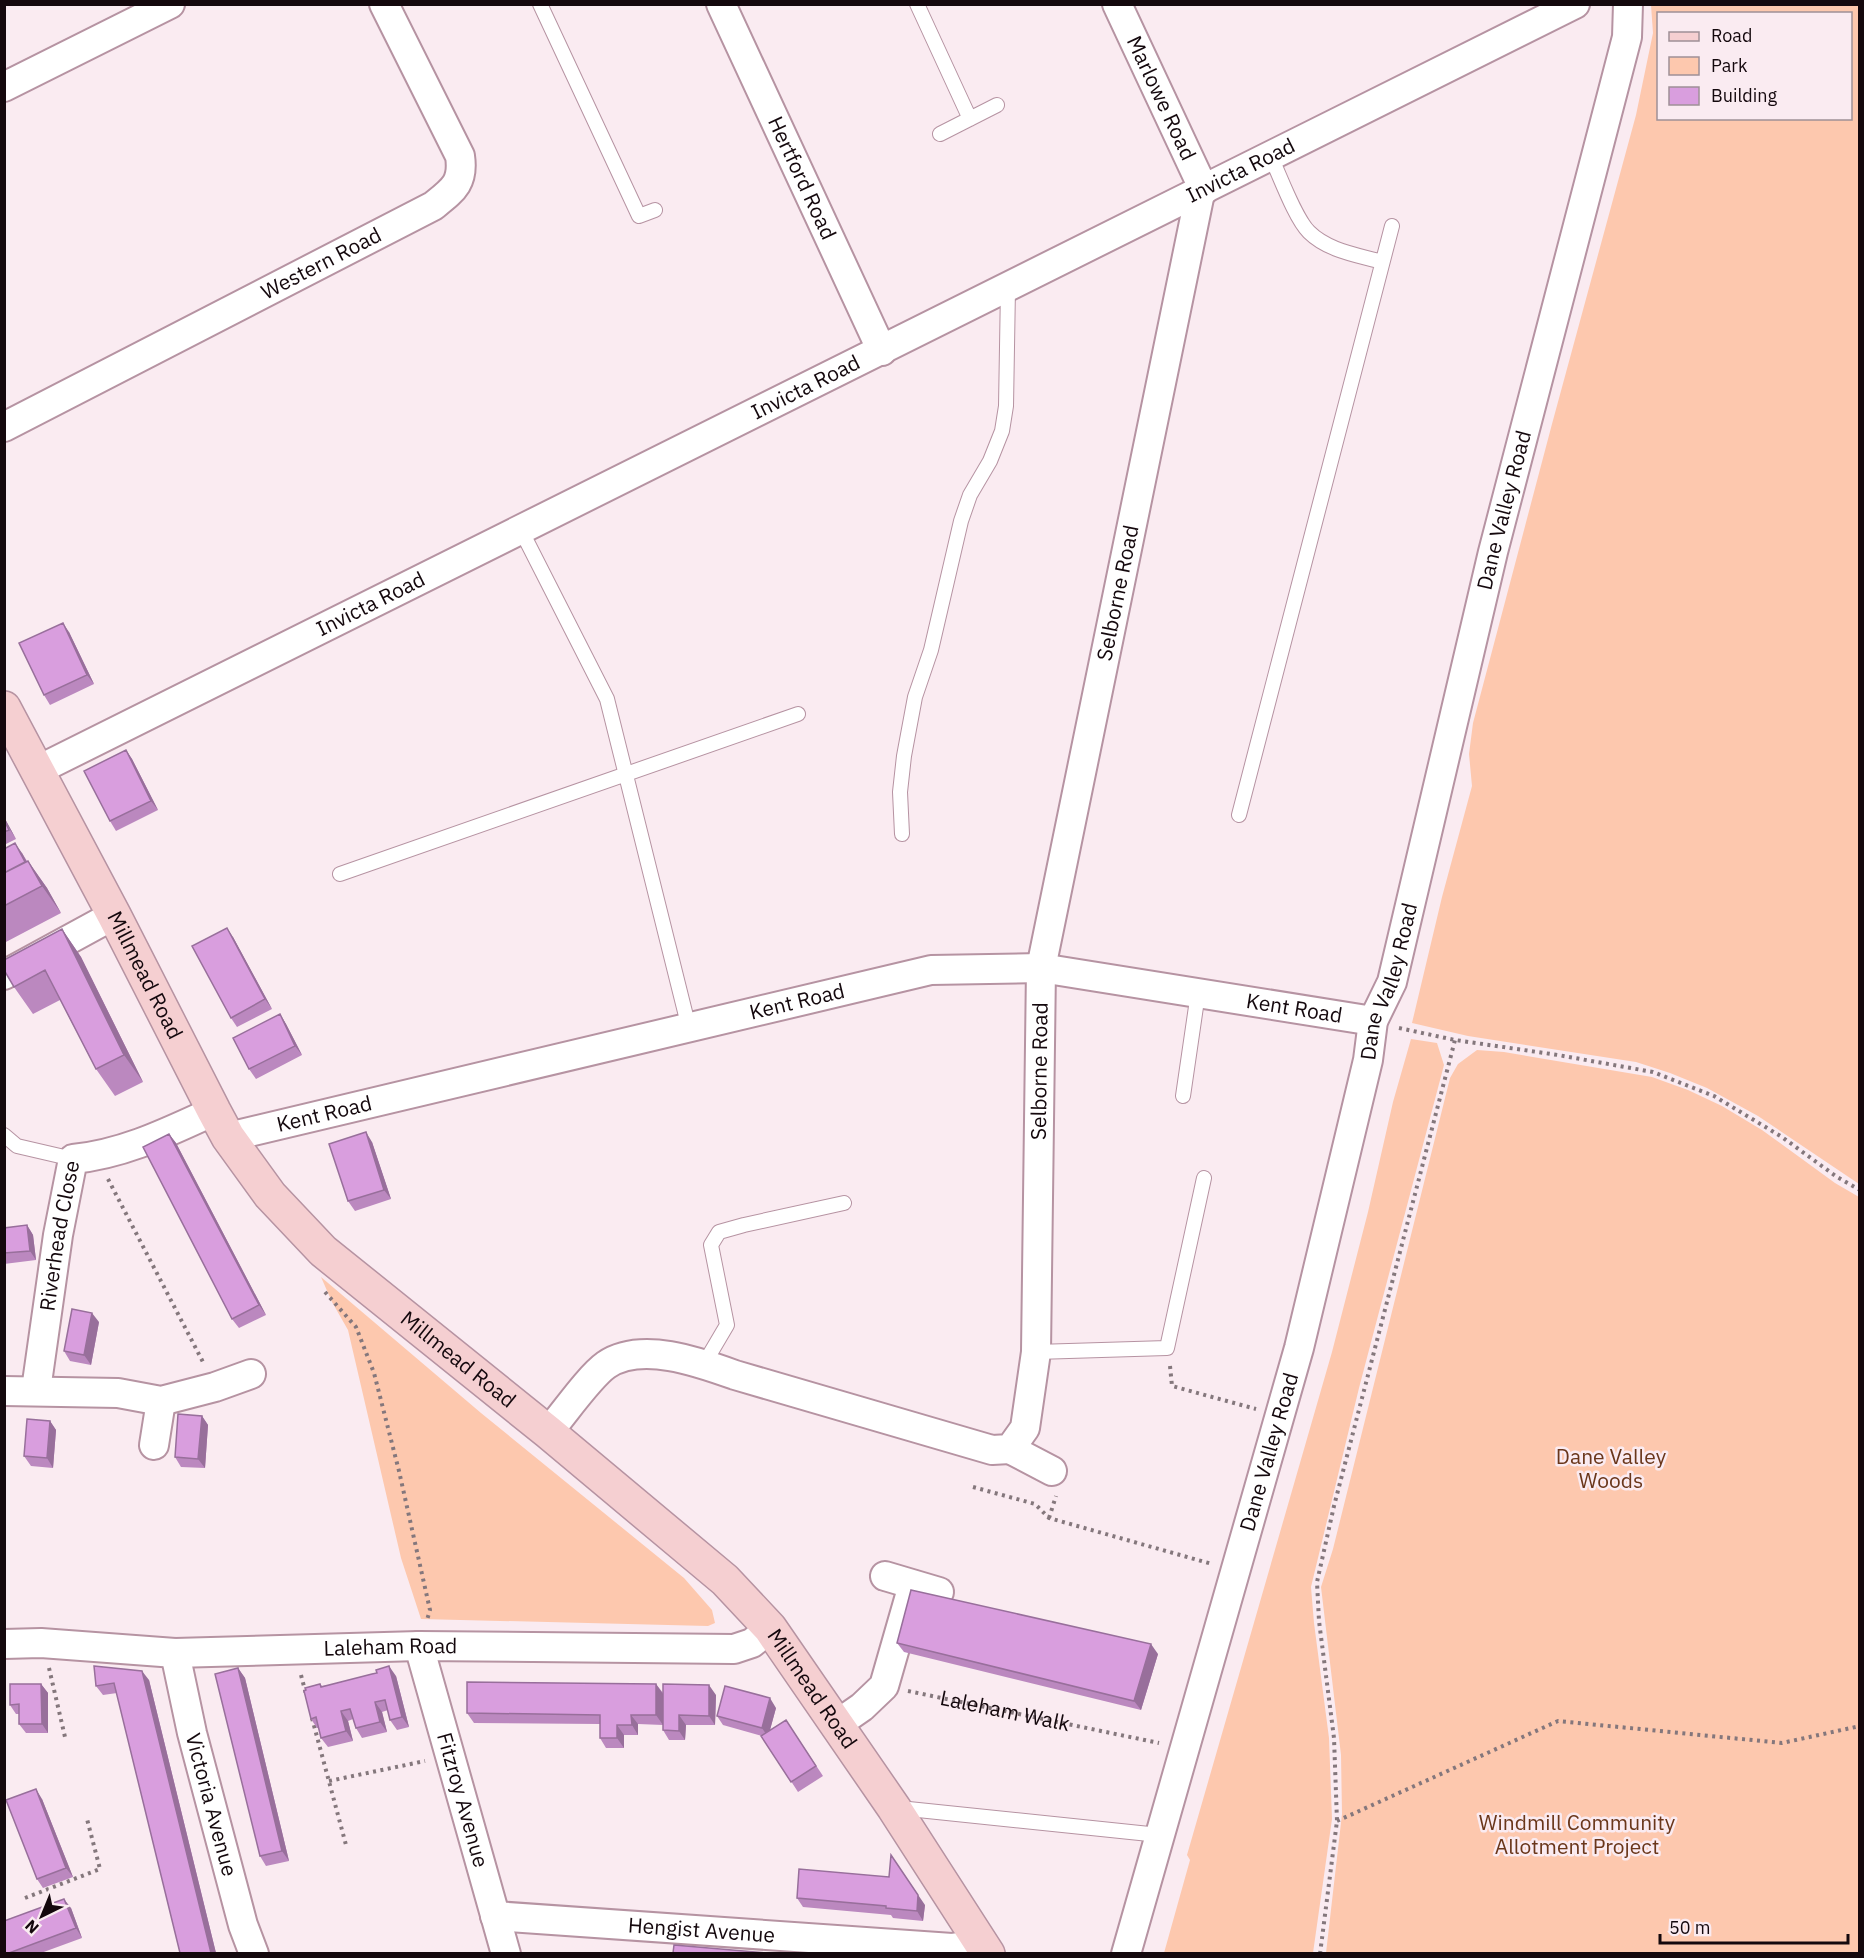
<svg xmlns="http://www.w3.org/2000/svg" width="1864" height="1958" viewBox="0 0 1864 1958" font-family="'IBM Plex Sans',sans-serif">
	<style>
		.green { fill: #fdc8ae; fill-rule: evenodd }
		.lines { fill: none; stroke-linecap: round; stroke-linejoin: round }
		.lane-casing { stroke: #b693a2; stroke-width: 16 }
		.street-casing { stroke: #b693a2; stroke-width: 32 }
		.secondary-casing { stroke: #b693a2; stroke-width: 36 }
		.path { stroke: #84777c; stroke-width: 4; stroke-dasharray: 3 4.5; stroke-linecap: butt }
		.lane { stroke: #fff; stroke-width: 14 }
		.street { stroke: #fff; stroke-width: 28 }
		.secondary { stroke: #f5cfd1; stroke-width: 33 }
		.wall { fill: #bb88bf }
		.shaded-wall { fill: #986f9b }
		.building { fill: #d99ede; stroke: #986f9b; stroke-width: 1.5 }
		.labels { text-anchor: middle; stroke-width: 5; stroke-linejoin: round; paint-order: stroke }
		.street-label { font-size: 21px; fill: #14080d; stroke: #faebf1 }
		.park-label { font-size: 21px; fill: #6a361a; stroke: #faebf1 }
	</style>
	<rect width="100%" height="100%" fill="#faebf1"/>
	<path class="green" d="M 1651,5 L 1859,5 L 1859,1184 L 1758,1116 L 1707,1088 L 1670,1073 L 1636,1062 L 1468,1036 L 1412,1023 L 1442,897 L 1472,786 L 1469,754 L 1473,723 L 1552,424 L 1636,115 L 1653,33 ZM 1658,14 L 1850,14 L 1850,118 L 1658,118 Z
		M 1411,1039 L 1437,1043 L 1444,1065 L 1359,1388 L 1311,1587 L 1314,1623 L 1329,1738 L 1332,1819 L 1313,1953 L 1164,1953 L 1190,1860 L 1187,1855 L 1332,1352 L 1368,1212 L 1393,1102 Z
		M 1477,1050 L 1504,1052 L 1652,1077 L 1688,1090 L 1722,1106 L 1762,1130 L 1835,1183 L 1859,1197 L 1859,1953 L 1326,1953 L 1342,1814 L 1341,1755 L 1321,1587 L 1333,1549 L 1450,1078 L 1458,1064 Z
		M 321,1277 L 481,1413 L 684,1578 L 712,1610 L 715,1623 L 708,1626 L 421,1619 L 401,1558 L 348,1330 L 332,1302 Z"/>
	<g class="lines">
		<defs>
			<path id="lane" d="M 540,4 L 639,216 L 655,210
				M 917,4 L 970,119
				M 940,134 L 997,105
				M 1271,157 C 1280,176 1295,218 1309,232 C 1328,251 1358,255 1382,262
				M 521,530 L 607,699 L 689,1028
				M 1239,815 L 1392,226
				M 902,834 L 900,792 L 904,756 L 915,697 L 931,650 L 961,521 L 970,495 L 990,461 L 1002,431 L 1006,406 L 1008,288
				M 340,874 L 798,714
				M 1183,1096 L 1198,993
				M 4,1135 L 17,1146 L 73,1159
				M 1036,1352 L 1167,1348 L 1204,1178
				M 704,1364 L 727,1325 L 711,1245 L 719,1232 L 744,1225 L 844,1203
				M 899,1808 L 1159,1835"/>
			<g id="street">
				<path id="s2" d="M 721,4 L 882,351"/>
				<path id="s3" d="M 1117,4 L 1204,190"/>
				<path d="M 4,87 L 170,4"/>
				<path id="s4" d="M 4,427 L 433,206 C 453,190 464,183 460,156 L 384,4"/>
				<path id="s5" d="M 36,771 L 1575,4"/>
				<path d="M 4,975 L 114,915"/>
				<path id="s6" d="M 228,1137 L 931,970 L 1041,968 L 1373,1021"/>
				<path id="s7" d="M 36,1390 L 58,1235 L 73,1159 C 124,1154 168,1132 214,1111"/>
				<path d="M 4,1391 L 118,1393 L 161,1401 L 215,1387 L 251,1374"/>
				<path id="s8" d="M 548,1432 C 563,1415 589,1377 606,1365 C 641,1341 699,1362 735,1375 L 992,1450 L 1010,1449 L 1025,1428 L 1036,1352 L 1041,968 L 1200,193"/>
				<path d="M 154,1445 L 161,1401"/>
				<path d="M 1010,1449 L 1052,1471"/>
				<path d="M 885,1576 L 939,1592"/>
				<path id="s9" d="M 4,1644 L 41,1643 L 175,1653 L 419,1646 L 734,1649 L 752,1643 L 770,1628"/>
				<path id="s10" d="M 419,1646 L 506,1954"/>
				<path id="s11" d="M 175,1653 L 192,1733 L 243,1925 L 254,1954"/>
				<path d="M 836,1725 L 862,1707 L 884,1686 L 913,1585"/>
				<path id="s12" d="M 495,1916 L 952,1948 L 964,1946 L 977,1937"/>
				<path id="s13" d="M 1126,1954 L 1299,1348 L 1368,1060 L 1373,1021 L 1392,982 L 1493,552 L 1627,37 L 1628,4"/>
			</g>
			<g id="secondary">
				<path id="s14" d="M 4,708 L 114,915 L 214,1111 L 228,1137 L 270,1195 L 323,1251 L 548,1432 L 725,1580 L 770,1628 L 894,1808 L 988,1954"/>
			</g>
		</defs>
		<use href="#lane" class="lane-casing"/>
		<use href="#street" class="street-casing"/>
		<use href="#secondary" class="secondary-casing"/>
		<g class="path">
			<path d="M 1399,1028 L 1455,1040 L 1558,1055 L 1653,1072 L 1714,1096 L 1782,1137 L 1837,1177 L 1860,1190"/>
			<path d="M 108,1179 L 204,1364"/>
			<path d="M 325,1292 L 356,1327 L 374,1373 L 399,1471 L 430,1610 L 427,1620"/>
			<path d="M 1170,1366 L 1172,1386 L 1256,1409"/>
			<path d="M 973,1487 L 1035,1504 L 1049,1518 L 1212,1564"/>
			<path d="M 1049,1518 L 1056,1496"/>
			<path d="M 49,1668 L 65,1737"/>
			<path d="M 301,1675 L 306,1694"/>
			<path id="s1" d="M 908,1691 L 1159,1743"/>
			<path d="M 312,1718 L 346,1845"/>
			<path d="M 329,1781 L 425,1761"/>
			<path d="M 1337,1821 L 1558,1721 L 1782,1743 L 1860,1726"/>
			<path d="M 25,1898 L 100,1869 L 87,1819"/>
			<path d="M 1320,1954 L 1337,1821 L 1334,1738 L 1319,1621 L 1317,1582 L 1334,1506 L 1455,1040"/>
		</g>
		<use href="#lane" class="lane"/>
		<use href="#street" class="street"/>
		<use href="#secondary" class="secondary"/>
	</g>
	<path class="wall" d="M 69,632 L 94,684 L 50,705 L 44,695 Z
		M 126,750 L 132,759 L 158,810 L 116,831 L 110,821 Z
		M 4,817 L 16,839 L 4,845 Z
		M 4,849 L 22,853 L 27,861 L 28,861 L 47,888 L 61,913 L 4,943 Z
		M 62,929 L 81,957 L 143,1082 L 115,1096 L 96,1069 L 60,1000 L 33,1014 L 14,987 Z
		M 233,937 L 272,1009 L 237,1027 L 231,1018 Z
		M 280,1014 L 286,1024 L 302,1055 L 256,1079 L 249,1069 Z
		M 169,1134 L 176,1143 L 266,1315 L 239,1328 L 232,1319 Z
		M 372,1142 L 391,1199 L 355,1211 L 348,1201 Z
		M 27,1225 L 33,1235 L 36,1260 L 4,1264 L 4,1228 Z
		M 99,1322 L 91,1365 L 70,1361 L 64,1351 Z
		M 202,1416 L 208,1425 L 205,1468 L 181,1467 L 175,1457 Z
		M 50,1421 L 56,1430 L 53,1468 L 31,1466 L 24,1456 Z
		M 897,1643 L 1158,1654 L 1141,1710 L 904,1652 Z
		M 94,1666 L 149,1680 L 216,1953 L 180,1953 L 117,1693 L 103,1695 L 96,1686 Z
		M 238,1668 L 245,1678 L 289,1861 L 266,1866 L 260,1856 Z
		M 396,1676 L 409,1727 L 397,1730 L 390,1720 L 388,1710 L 382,1712 L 387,1732 L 362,1738 L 356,1728 L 353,1719 L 348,1721 L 353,1741 L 328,1747 L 321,1738 L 319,1728 L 317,1728 L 311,1719 L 320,1684 L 322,1686 Z
		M 41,1684 L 48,1693 L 48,1733 L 26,1733 L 19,1724 L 19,1714 L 16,1714 L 10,1705 Z
		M 656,1684 L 663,1693 L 716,1695 L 715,1725 L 686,1725 L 685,1740 L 669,1740 L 663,1730 L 663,1725 L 638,1724 L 638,1735 L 624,1735 L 624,1748 L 606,1748 L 600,1738 L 600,1724 L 474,1723 L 467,1713 Z
		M 776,1708 L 770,1730 L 786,1720 L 823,1776 L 798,1792 L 762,1736 L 723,1725 L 717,1716 Z
		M 42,1799 L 73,1877 L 43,1888 L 37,1879 Z
		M 797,1898 L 925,1905 L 923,1921 L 893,1918 L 891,1915 L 803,1907 Z
		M 71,1908 L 82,1938 L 41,1953 L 4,1953 Z"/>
	<path class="shaded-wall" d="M 63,623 L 69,632 L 94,684 L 87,675 Z
		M 126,750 L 132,759 L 158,810 L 151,801 Z
		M 4,817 L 16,839 L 4,820 Z
		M 15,843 L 22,853 L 40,887 L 36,881 Z
		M 28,861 L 47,888 L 61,913 L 42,886 Z
		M 227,928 L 233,937 L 272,1009 L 265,999 Z
		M 62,929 L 81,957 L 143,1082 L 124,1055 Z
		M 280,1014 L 286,1024 L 302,1055 L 295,1046 Z
		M 366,1132 L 372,1142 L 391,1199 L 384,1190 Z
		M 169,1134 L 176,1143 L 266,1315 L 259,1305 Z
		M 27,1225 L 33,1235 L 36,1260 L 30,1251 Z
		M 92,1313 L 99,1322 L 91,1365 L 84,1355 Z
		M 202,1416 L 208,1425 L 205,1468 L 198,1459 Z
		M 50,1421 L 56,1430 L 53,1468 L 47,1458 Z
		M 1151,1644 L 1158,1654 L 1141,1710 L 1134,1701 Z
		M 389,1666 L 396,1676 L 409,1727 L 402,1717 Z
		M 238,1668 L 245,1678 L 289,1861 L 282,1851 Z
		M 142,1671 L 149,1680 L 216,1953 L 211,1953 Z
		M 41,1684 L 48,1693 L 48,1733 L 42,1724 Z
		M 656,1684 L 663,1694 L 663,1725 L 656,1715 Z
		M 709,1685 L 716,1695 L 715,1725 L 709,1716 Z
		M 770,1698 L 776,1708 L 768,1737 L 762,1728 Z
		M 375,1702 L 382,1712 L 387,1732 L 380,1722 Z
		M 341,1711 L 348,1721 L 353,1741 L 346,1731 Z
		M 631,1715 L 638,1724 L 638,1735 L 632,1725 Z
		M 679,1715 L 686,1725 L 685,1740 L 679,1731 Z
		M 617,1725 L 624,1735 L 624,1748 L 617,1738 Z
		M 36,1789 L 42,1799 L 73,1877 L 66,1868 Z
		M 891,1855 L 925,1905 L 923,1921 L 917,1911 Z
		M 64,1899 L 71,1908 L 82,1938 L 76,1928 Z"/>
	<path class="building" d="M 63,623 L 87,675 L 44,695 L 19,643 Z
		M 126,750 L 151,801 L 110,821 L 84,771 Z
		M 4,820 L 9,830 L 4,832 Z
		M 15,843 L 25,862 L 4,873 L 4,849 Z
		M 28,861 L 42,886 L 4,906 L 4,873 Z
		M 227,928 L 265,999 L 231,1018 L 192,946 Z
		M 62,929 L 124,1055 L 96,1069 L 45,970 L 14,987 L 4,970 L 4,960 Z
		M 280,1014 L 295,1046 L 249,1069 L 233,1038 Z
		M 366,1132 L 384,1190 L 348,1201 L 329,1144 Z
		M 169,1134 L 259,1305 L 232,1319 L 143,1147 Z
		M 27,1225 L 30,1251 L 4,1253 L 4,1228 Z
		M 72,1309 L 92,1313 L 84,1355 L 64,1351 Z
		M 178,1414 L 202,1416 L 198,1459 L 175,1457 Z
		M 27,1419 L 50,1421 L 47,1458 L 24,1456 Z
		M 911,1590 L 1151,1644 L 1134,1701 L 897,1643 Z
		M 94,1666 L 142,1671 L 211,1953 L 180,1953 L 114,1683 L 96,1686 Z
		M 389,1666 L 402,1717 L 390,1720 L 385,1700 L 375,1702 L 380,1722 L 356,1728 L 350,1709 L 341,1711 L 346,1731 L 321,1738 L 316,1717 L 311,1719 L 304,1691 L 306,1690 L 305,1688 L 320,1684 L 321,1687 L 372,1674 L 377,1673 L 376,1670 Z
		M 238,1668 L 282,1851 L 260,1856 L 215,1674 Z
		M 467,1682 L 656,1684 L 656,1715 L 631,1715 L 632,1725 L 617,1725 L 617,1738 L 600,1738 L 600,1715 L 467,1713 Z
		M 10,1684 L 41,1684 L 42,1724 L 19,1724 L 19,1704 L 10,1705 Z
		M 663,1684 L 709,1685 L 709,1716 L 679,1715 L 679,1731 L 663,1730 Z
		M 725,1686 L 770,1698 L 762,1728 L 717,1716 Z
		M 786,1720 L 816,1766 L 791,1782 L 761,1736 Z
		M 36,1789 L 66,1868 L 37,1879 L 6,1800 Z
		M 891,1855 L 918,1895 L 917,1911 L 886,1908 L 886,1906 L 797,1898 L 799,1869 L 889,1877 Z
		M 64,1899 L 76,1928 L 9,1953 L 4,1953 L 4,1921 Z
		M 674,1945 L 766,1953 L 673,1953 Z"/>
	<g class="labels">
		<g class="street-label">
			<text dy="7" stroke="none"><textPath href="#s3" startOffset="104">Marlowe Road</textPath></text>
			<text dy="7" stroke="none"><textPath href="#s5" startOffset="1346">Invicta Road</textPath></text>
			<text dy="7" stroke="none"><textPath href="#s2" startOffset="192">Hertford Road</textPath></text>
			<text dy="7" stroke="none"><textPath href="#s4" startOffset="357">Western Road</textPath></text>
			<text dy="7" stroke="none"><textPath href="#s5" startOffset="860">Invicta Road</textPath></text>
			<text dy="7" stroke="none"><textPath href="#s13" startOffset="1494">Dane Valley Road</textPath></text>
			<text dy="7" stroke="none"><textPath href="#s8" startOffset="1378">Selborne Road</textPath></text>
			<text dy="7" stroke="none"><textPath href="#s5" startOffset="374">Invicta Road</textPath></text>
			<text dy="7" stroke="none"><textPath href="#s14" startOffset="302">Millmead Road</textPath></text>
			<text dy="7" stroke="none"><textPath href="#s13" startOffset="1008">Dane Valley Road</textPath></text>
			<text dy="7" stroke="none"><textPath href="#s6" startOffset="585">Kent Road</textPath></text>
			<text dy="7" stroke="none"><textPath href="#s6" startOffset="1089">Kent Road</textPath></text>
			<text dy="7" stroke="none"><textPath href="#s8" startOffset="892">Selborne Road</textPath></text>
			<text dy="7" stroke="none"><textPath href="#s6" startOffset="99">Kent Road</textPath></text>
			<text dy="7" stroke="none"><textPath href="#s7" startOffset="156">Riverhead Close</textPath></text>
			<text dy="7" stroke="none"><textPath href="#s14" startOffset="806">Millmead Road</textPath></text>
			<text dy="7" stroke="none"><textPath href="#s13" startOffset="522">Dane Valley Road</textPath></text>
			<text dy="7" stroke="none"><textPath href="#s9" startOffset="387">Laleham Road</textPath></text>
			<text dy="7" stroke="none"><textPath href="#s14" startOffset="1292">Millmead Road</textPath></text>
			<text dy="7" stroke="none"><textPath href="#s1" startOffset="99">Laleham Walk</textPath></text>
			<text dy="7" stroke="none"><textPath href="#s10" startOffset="160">Fitzroy Avenue</textPath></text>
			<text dy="7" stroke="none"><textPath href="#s11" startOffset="156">Victoria Avenue</textPath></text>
			<text dy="7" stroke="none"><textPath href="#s12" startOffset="207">Hengist Avenue</textPath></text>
		</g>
		<g class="park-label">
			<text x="1611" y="1464">Dane Valley<tspan x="1611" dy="24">Woods</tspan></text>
			<text x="1577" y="1830">Windmill Community<tspan x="1577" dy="24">Allotment Project</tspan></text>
		</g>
	</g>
	<rect width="1864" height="1958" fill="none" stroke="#14080d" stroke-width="12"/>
	<rect x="1657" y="12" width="195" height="108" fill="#faebf1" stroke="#9e9096" stroke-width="1.5"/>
	<rect x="1669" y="32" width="30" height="9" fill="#f5cfd1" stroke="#9e9096" stroke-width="1.5"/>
	<text x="1711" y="42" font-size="18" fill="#14080d">Road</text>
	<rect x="1669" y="57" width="30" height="18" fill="#fdc8ae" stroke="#9e9096" stroke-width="1.5"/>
	<text x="1711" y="72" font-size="18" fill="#14080d">Park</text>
	<rect x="1669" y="87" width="30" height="18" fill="#d99ede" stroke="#9e9096" stroke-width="1.5"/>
	<text x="1711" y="102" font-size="18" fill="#14080d">Building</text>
	<g transform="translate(42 1916) rotate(223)" stroke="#faebf1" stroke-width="4.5" paint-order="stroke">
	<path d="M0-4.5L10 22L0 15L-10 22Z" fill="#14080d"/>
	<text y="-9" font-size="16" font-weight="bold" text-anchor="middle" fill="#14080d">N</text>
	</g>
	<path d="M1660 1934v9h188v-9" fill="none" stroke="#14080d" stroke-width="3"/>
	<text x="1669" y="1934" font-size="18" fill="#14080d" stroke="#faebf1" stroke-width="4.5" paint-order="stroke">50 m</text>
</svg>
